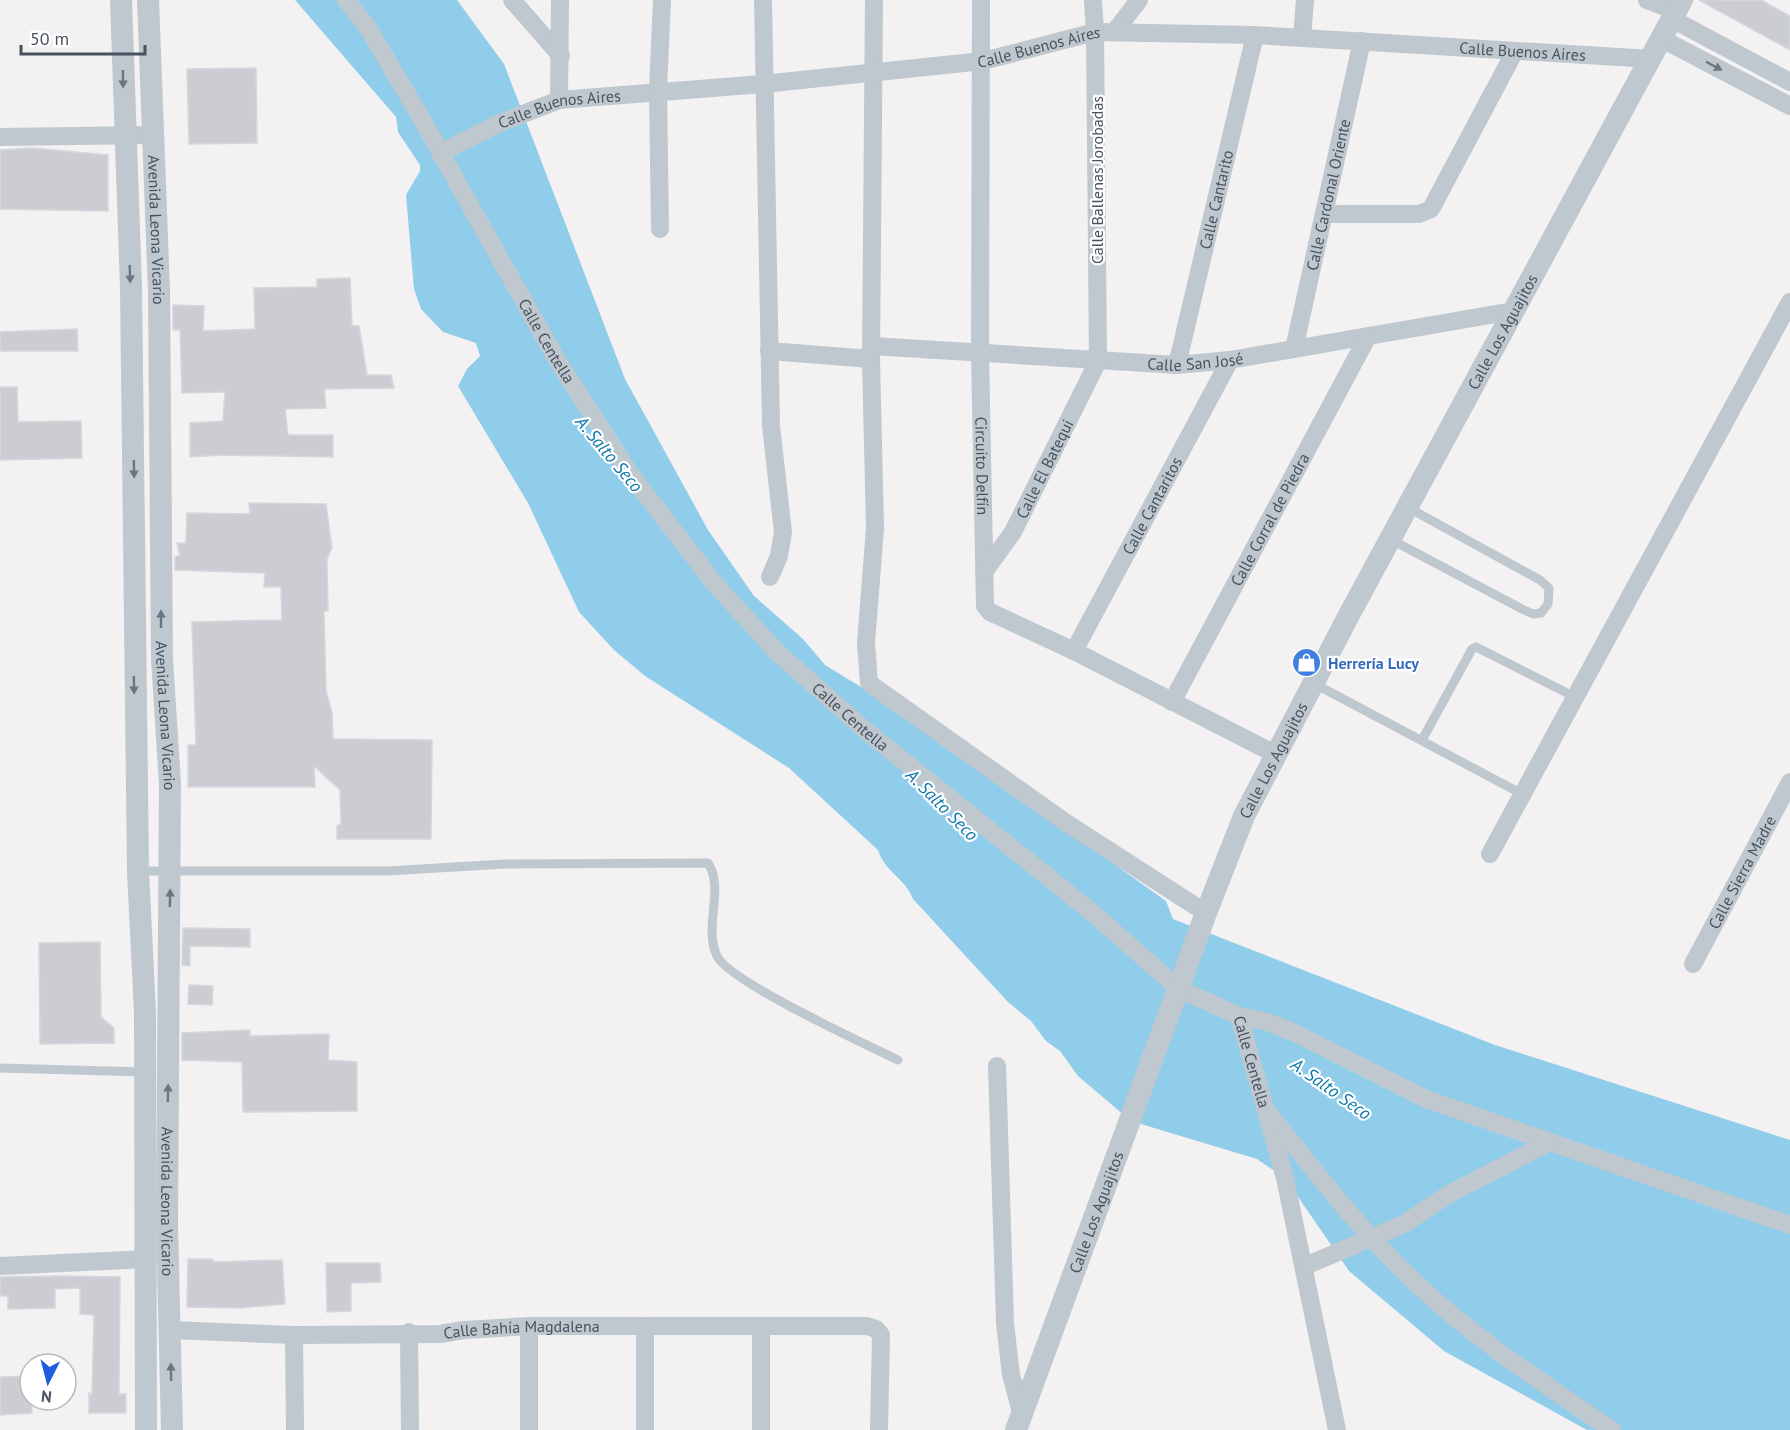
<svg xmlns="http://www.w3.org/2000/svg" width="1790" height="1430" viewBox="0 0 1790 1430" font-family="'PT Sans',sans-serif">
	<style>
		.water { fill: #90cdea }
		.building { fill: #cbcdd3; stroke: #d5d7dc; stroke-width: 1.5 }
		.lines { fill: none; stroke-linecap: round; stroke-linejoin: round }
		.service { stroke: #bfc7cf; stroke-width: 9 }
		.minor { stroke: #bfc7cf; stroke-width: 18 }
		.tertiary { stroke: #bfc7cf; stroke-width: 22 }
		.oneway { fill: #6c7580 }
		.labels { text-anchor: middle; stroke-width: 4.5; stroke-linejoin: round; paint-order: stroke }
		.street-label { font-size: 16px; fill: #49525e; stroke: #fff }
		.shop-label { font-size: 16px; font-weight: bold; fill: #366cbe; stroke: #fff; text-anchor: start }
		.water-label { font-size: 18px; font-style: italic; fill: #1078aa; stroke: #fff }
	</style>
	<rect width="100%" height="100%" fill="#f3f1f1"/>
	<path class="water" d="M 295,0 L 457,0 L 504,64 L 625,379 L 708,530 L 754,596 L 803,639 L 825,665 L 884,701 L 1166,901 L 1173,919 L 1495,1045 L 1790,1140 L 1790,1430 L 1587,1430 L 1444,1351 L 1349,1271 L 1285,1178 L 1257,1159 L 1131,1121 L 1078,1076 L 1060,1051 L 1046,1041 L 1031,1021 L 1008,1002 L 913,899 C 906,879 884,871 878,850 L 789,768 L 645,676 L 614,650 L 579,612 L 528,503 L 458,386 L 467,369 L 480,356 L 476,343 L 443,332 L 421,309 L 414,289 L 406,195 L 420,171 L 420,165 L 398,132 L 396,117 Z"/>
	<path class="building" d="M 1699,0 L 1761,0 L 1790,16 L 1790,50 Z
		M 256,68 L 257,143 L 189,144 L 187,69 Z
		M 33,148 L 108,155 L 108,211 L 0,209 L 0,150 Z
		M 350,278 L 352,326 L 359,326 L 367,375 L 391,375 L 394,388 L 324,389 L 326,408 L 285,409 L 288,435 L 333,435 L 333,457 L 220,455 L 190,457 L 190,423 L 223,421 L 225,392 L 182,393 L 180,330 L 173,330 L 173,305 L 204,306 L 203,331 L 255,329 L 254,288 L 317,287 L 317,279 Z
		M 77,329 L 78,351 L 0,351 L 0,332 Z
		M 0,387 L 17,387 L 18,422 L 81,421 L 82,458 L 0,460 Z
		M 249,503 L 326,504 L 332,548 L 327,559 L 328,611 L 324,611 L 326,691 L 332,713 L 333,739 L 432,740 L 431,839 L 337,839 L 337,826 L 341,824 L 340,790 L 314,766 L 315,787 L 188,787 L 188,745 L 196,745 L 192,622 L 282,620 L 281,587 L 264,587 L 265,573 L 175,570 L 175,557 L 180,555 L 177,543 L 186,543 L 187,513 L 250,514 Z
		M 183,928 L 250,929 L 250,947 L 190,946 L 190,966 L 182,965 Z
		M 100,942 L 101,1017 L 114,1028 L 114,1043 L 40,1044 L 39,943 Z
		M 189,985 L 213,986 L 212,1005 L 188,1004 Z
		M 250,1030 L 250,1036 L 329,1034 L 328,1060 L 357,1062 L 357,1111 L 243,1112 L 242,1062 L 182,1060 L 182,1033 Z
		M 188,1259 L 213,1259 L 213,1262 L 282,1260 L 285,1304 L 240,1308 L 187,1307 Z
		M 326,1263 L 380,1263 L 381,1282 L 351,1283 L 351,1311 L 327,1312 Z
		M 61,1276 L 120,1277 L 119,1394 L 126,1394 L 126,1413 L 89,1413 L 89,1393 L 92,1394 L 94,1315 L 80,1314 L 80,1288 L 55,1289 L 55,1308 L 8,1309 L 8,1296 L 0,1296 L 0,1277 Z
		M 30,1376 L 32,1413 L 0,1415 L 0,1377 Z"/>
	<g class="lines">
		<path class="service" d="M 1390,539 L 1522,609 L 1533,614 L 1541,613 L 1548,604 L 1549,588 L 1540,580 L 1407,507
			M 1313,683 L 1522,794
			M 1422,740 L 1472,649 L 1476,647 L 1575,697
			M 138,871 L 387,871 L 505,864 L 708,863 C 725,889 703,926 717,956 C 728,981 867,1045 898,1060
			M 0,1068 L 145,1072"/>
		<g class="minor">
			<path id="s1" d="M 346,0 L 369,29 L 424,123 L 554,355 L 631,475 L 714,583 L 777,652 L 865,730 L 1094,914 L 1179,989 L 1239,1016 L 1285,1178 L 1337,1430"/>
			<path d="M 512,0 L 561,56"/>
			<path d="M 763,0 L 771,426 L 783,532 L 779,556 L 770,577"/>
			<path d="M 874,0 L 871,359 L 875,528 L 866,643 L 869,683 L 1065,822 L 1206,913"/>
			<path id="s2" d="M 981,0 L 980,353 L 985,606 L 990,612 L 1074,651 L 1275,754"/>
			<path d="M 1647,0 L 1676,11"/>
			<path d="M 1672,19 L 1790,82"/>
			<path d="M 1116,30 L 1139,0"/>
			<path d="M 1302,38 L 1305,0"/>
			<path d="M 1662,39 L 1790,106"/>
			<path d="M 559,100 L 560,0"/>
			<path d="M 0,137 L 152,135"/>
			<path id="s3" d="M 440,153 L 500,123 L 559,100 L 763,84 L 983,61 L 1095,32 L 1255,35 L 1651,59"/>
			<path d="M 1324,214 L 1419,214 L 1431,209 L 1515,51"/>
			<path d="M 660,229 L 658,90 L 662,0"/>
			<path id="s4" d="M 872,346 L 1177,365 L 1230,360 L 1513,311"/>
			<path id="s5" d="M 1294,349 L 1362,41"/>
			<path d="M 769,351 L 871,359"/>
			<path id="s6" d="M 1177,365 L 1255,35"/>
			<path id="s7" d="M 984,572 L 1013,532 L 1098,361 L 1095,32 L 1093,0"/>
			<path id="s8" d="M 1074,651 L 1230,360"/>
			<path id="s9" d="M 1172,702 L 1368,336"/>
			<path d="M 1490,854 L 1790,302"/>
			<path id="s10" d="M 1693,964 L 1790,782"/>
			<path d="M 1239,1016 L 1268,1022 L 1295,1033 L 1426,1099 L 1790,1225"/>
			<path d="M 997,1066 L 1005,1323 L 1011,1375 L 1021,1412"/>
			<path d="M 1271,1116 C 1317,1174 1363,1234 1418,1285 C 1476,1340 1546,1385 1612,1430"/>
			<path d="M 0,1266 L 148,1259"/>
			<path d="M 1305,1266 L 1404,1224 L 1449,1194 L 1548,1143"/>
			<path d="M 529,1326 L 529,1430"/>
			<path d="M 761,1328 L 761,1430"/>
			<path id="s11" d="M 170,1330 L 294,1335 L 440,1334 L 464,1330 L 529,1326 L 867,1326 L 876,1329 L 881,1335 L 879,1430"/>
			<path d="M 409,1332 L 410,1430"/>
			<path d="M 294,1335 L 295,1430"/>
			<path d="M 645,1430 L 645,1327"/>
		</g>
		<g class="tertiary">
			<path d="M 121,0 L 131,287 L 138,871 L 145,1013 L 146,1430"/>
			<path id="s12" d="M 148,0 L 159,291 L 162,659 L 170,784 L 167,1224 L 172,1430"/>
			<path id="s13" d="M 1016,1430 L 1206,913 L 1244,816 L 1349,615 L 1682,0"/>
		</g>
	</g>
	<defs><path id="oneway-solid" d="M-6-.8H1V-3.2L6.5 0L1 3.2V.8H-6Z" transform="scale(1.5)"/></defs>
	<g class="oneway">
		<use href="#oneway-solid" transform="translate(1714 66) rotate(28)"/>
		<use href="#oneway-solid" transform="translate(123 79) rotate(89)"/>
		<use href="#oneway-solid" transform="translate(130 274) rotate(88)"/>
		<use href="#oneway-solid" transform="translate(134 469) rotate(89)"/>
		<use href="#oneway-solid" transform="translate(161 619) rotate(-90)"/>
		<use href="#oneway-solid" transform="translate(134 685) rotate(89)"/>
		<use href="#oneway-solid" transform="translate(170 898) rotate(-89)"/>
		<use href="#oneway-solid" transform="translate(168 1093) rotate(-89)"/>
		<use href="#oneway-solid" transform="translate(171 1372) rotate(-91)"/>
	</g>
	<defs>
		<symbol id="shop-disc" viewBox="-11 -11 22 22"><circle r="9.5" fill="#3f7fe0" stroke="#fff"/><path d="M-5-2.5h2.3a2.7 3.5 0 0 1 5.4 0H5L5.5 6h-11ZM-1.5-2.5h3a1.5 2.3 0 0 0-3 0Z" fill="#fff"/></symbol>
	</defs>
	<g fill-rule="evenodd">
		<use href="#shop-disc" x="1290" y="646" width="33" height="33"/>
	</g>
	<g class="labels">
		<g class="street-label">
			<text dy="6" stroke="none"><textPath href="#s3" startOffset="614">Calle Buenos Aires</textPath></text>
			<text dy="6" stroke="none"><textPath href="#s3" startOffset="1100">Calle Buenos Aires</textPath></text>
			<text dy="6" stroke="none"><textPath href="#s3" startOffset="129">Calle Buenos Aires</textPath></text>
			<text transform="translate(1097 180) rotate(-90)" y="6">Calle Ballenas Jorobadas</text>
			<text dy="6" stroke="none"><textPath href="#s5" startOffset="158">Calle Cardonal Oriente</textPath></text>
			<text dy="6" stroke="none"><textPath href="#s6" startOffset="170">Calle Cantarito</textPath></text>
			<text dy="6" stroke="none"><textPath href="#s12" startOffset="230">Avenida Leona Vicario</textPath></text>
			<text dy="6" stroke="none"><textPath href="#s13" startOffset="1204">Calle Los Aguajitos</textPath></text>
			<text dy="6" stroke="none"><textPath href="#s1" startOffset="396">Calle Centella</textPath></text>
			<text dy="6" stroke="none"><textPath href="#s4" startOffset="324">Calle San José</textPath></text>
			<text dy="6" stroke="none"><textPath href="#s2" startOffset="466">Circuito Delfín</textPath></text>
			<text dy="6" stroke="none"><textPath href="#s7" startOffset="120">Calle El Batequi</textPath></text>
			<text dy="6" stroke="none"><textPath href="#s8" startOffset="165">Calle Cantaritos</textPath></text>
			<text dy="6" stroke="none"><textPath href="#s9" startOffset="207">Calle Corral de Piedra</textPath></text>
			<text dy="6" stroke="none"><textPath href="#s12" startOffset="716">Avenida Leona Vicario</textPath></text>
			<text dy="6" stroke="none"><textPath href="#s1" startOffset="882">Calle Centella</textPath></text>
			<text dy="6" stroke="none"><textPath href="#s13" startOffset="718">Calle Los Aguajitos</textPath></text>
			<text dy="6" stroke="none"><textPath href="#s10" startOffset="104">Calle Sierra Madre</textPath></text>
			<text dy="6" stroke="none"><textPath href="#s1" startOffset="1422">Calle Centella</textPath></text>
			<text dy="6" stroke="none"><textPath href="#s12" startOffset="1202">Avenida Leona Vicario</textPath></text>
			<text dy="6" stroke="none"><textPath href="#s13" startOffset="232">Calle Los Aguajitos</textPath></text>
			<text dy="6" stroke="none"><textPath href="#s11" startOffset="352">Calle Bahía Magdalena</textPath></text>
		</g>
		<g class="shop-label">
			<text x="1328" y="669">Herrería Lucy</text>
		</g>
		<g class="water-label">
			<text transform="translate(609 454) rotate(50)" y="6">A. Salto Seco</text>
			<text transform="translate(942 805) rotate(45)" y="6">A. Salto Seco</text>
			<text transform="translate(1331 1089) rotate(35)" y="6">A. Salto Seco</text>
		</g>
	</g>
	<g transform="translate(48 1382) rotate(186)"><circle r="28" fill="#ffffff" stroke="#b6babf" stroke-width="1.5"/>
	<path d="M0-4.5L10 22L0 15L-10 22Z" fill="#1e5ce0"/>
	<text y="-9" font-size="16" font-weight="bold" text-anchor="middle" fill="#49525e">N</text>
	</g>
	<path d="M21 45v9h124v-9" fill="none" stroke="#49525e" stroke-width="3"/>
	<text x="30" y="45" font-size="18" fill="#49525e" stroke="#ffffff" stroke-width="4.5" paint-order="stroke">50 m</text>
</svg>
